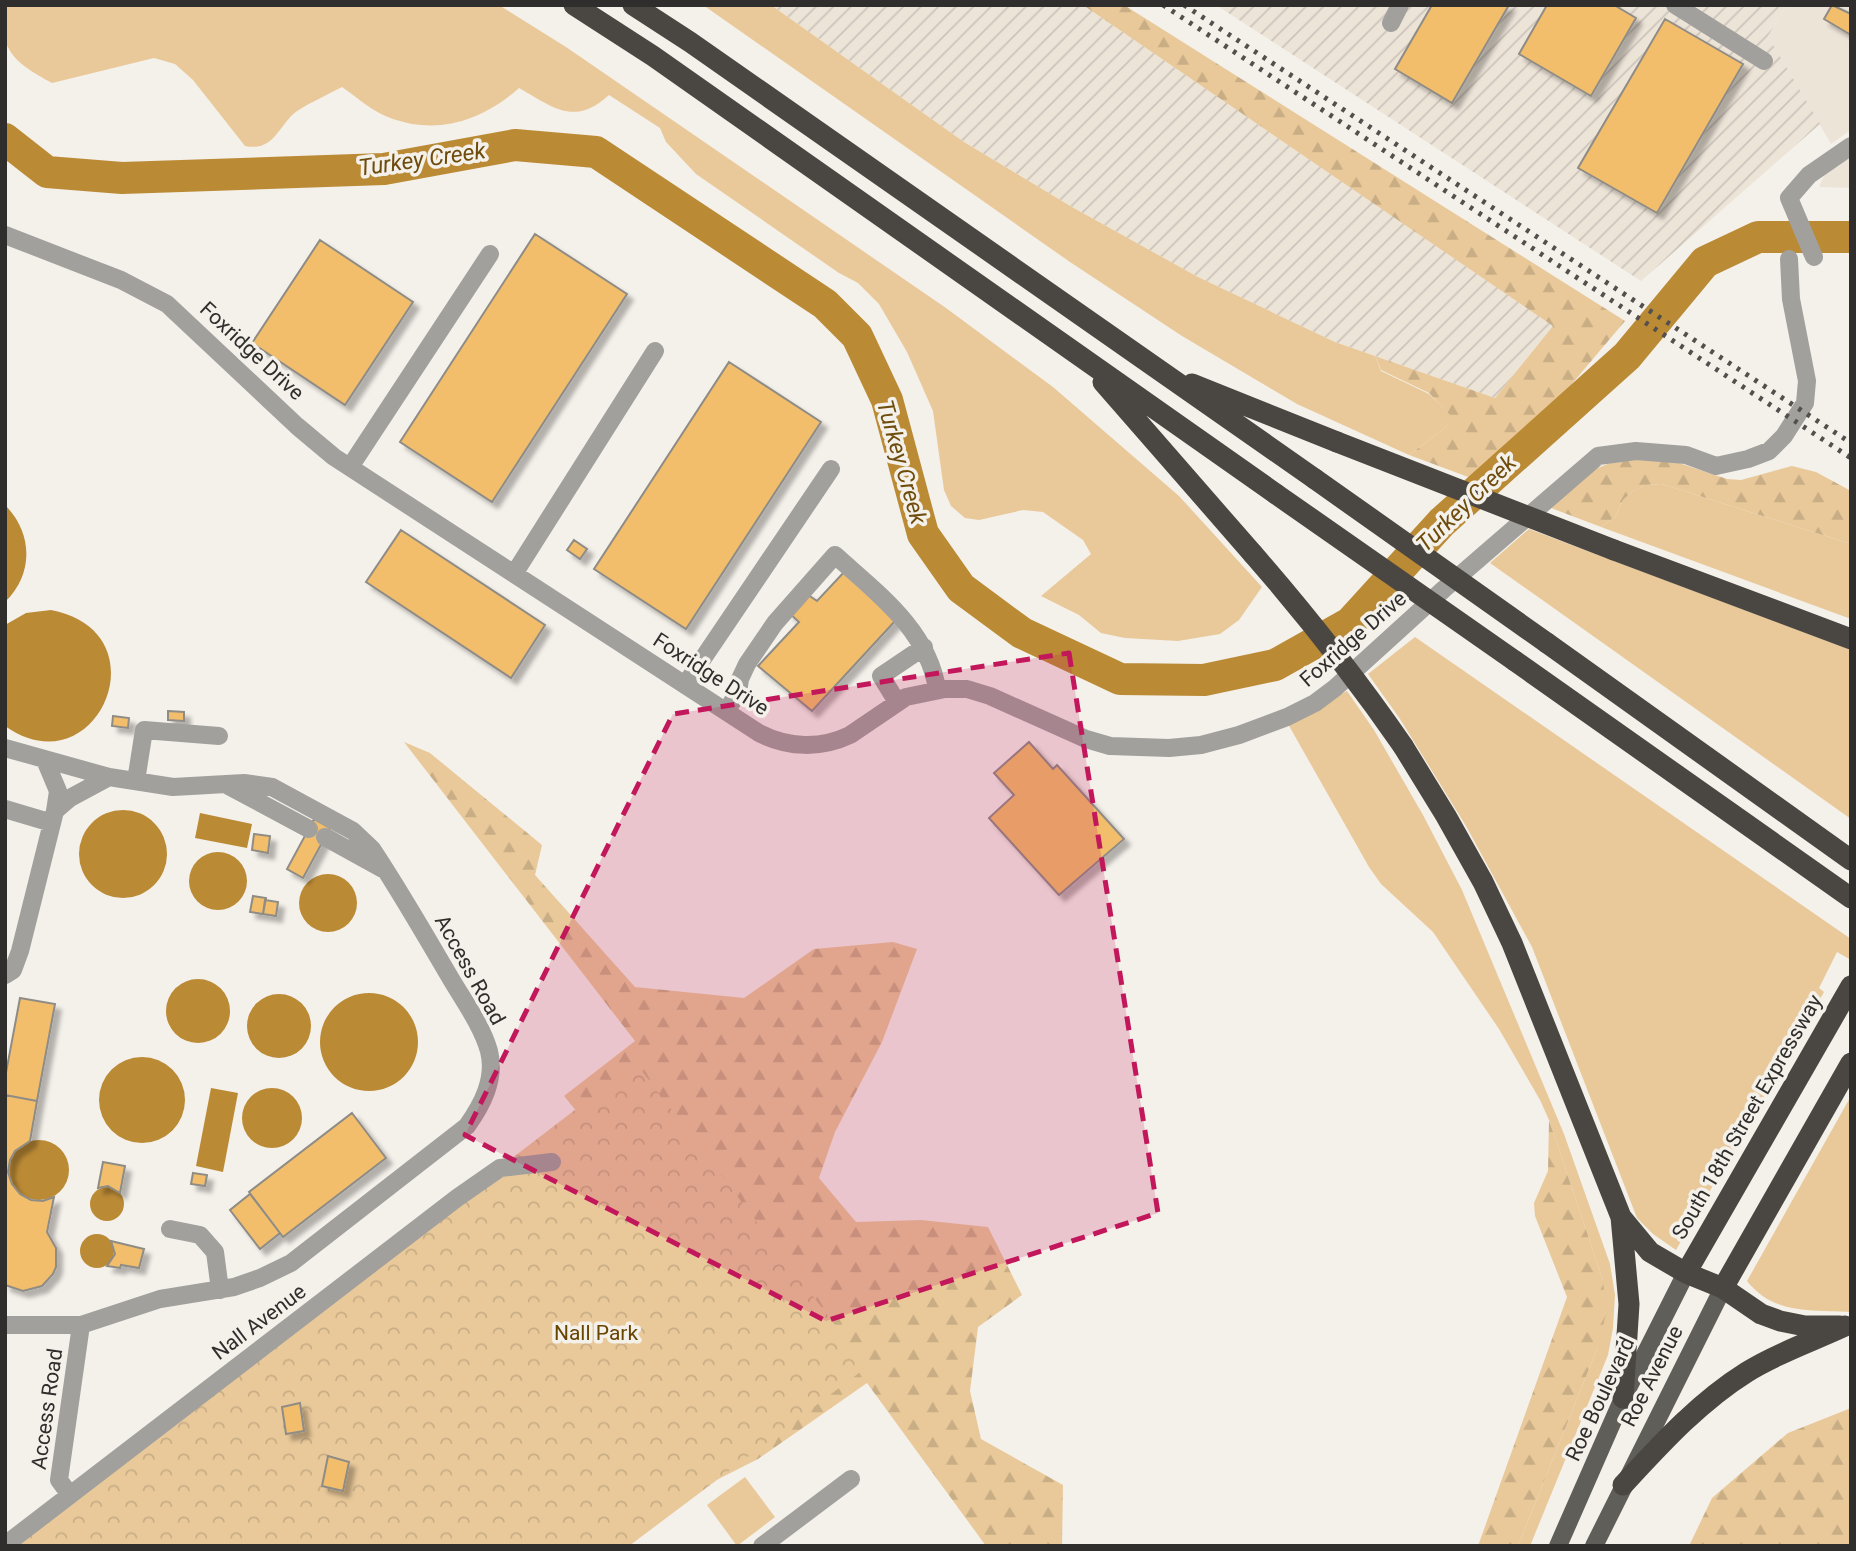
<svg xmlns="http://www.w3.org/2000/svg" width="1856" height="1551" viewBox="0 0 1856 1551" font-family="Roboto,sans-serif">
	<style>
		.built { fill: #ede4d8 }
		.industrial { fill: url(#industrial-furrows) }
		.grass { fill: #e9c99a }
		.forest { fill: url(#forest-firs) }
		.park { fill: url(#park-crowns) }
		.water { fill: #bb8a35 }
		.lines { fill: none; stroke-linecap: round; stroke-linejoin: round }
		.river { stroke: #bb8a35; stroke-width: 32 }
		.building { fill: #f2be6c; stroke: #8f8c86; stroke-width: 2; filter: url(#shadow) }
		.minor { stroke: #a1a09d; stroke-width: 18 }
		.major { stroke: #605e59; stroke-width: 18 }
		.highway { stroke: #4a4742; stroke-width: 21 }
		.rail { stroke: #524f4d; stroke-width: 5; stroke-dasharray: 3.5 7; stroke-linecap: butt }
		.highway-bridge { stroke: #4a4742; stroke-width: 21 }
		.marked { fill: #c2185b; fill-opacity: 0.2; stroke: #c2185b; stroke-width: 5; stroke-dasharray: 14 9; stroke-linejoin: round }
		.labels { text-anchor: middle; stroke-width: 7; stroke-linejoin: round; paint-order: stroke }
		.street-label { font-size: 21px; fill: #302e2c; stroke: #f4f0ea }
		.park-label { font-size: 21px; fill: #684601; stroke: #f4f0ea }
		.water-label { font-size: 23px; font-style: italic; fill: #6e4c0b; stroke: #f4f0ea }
	</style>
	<defs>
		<pattern id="industrial-furrows" width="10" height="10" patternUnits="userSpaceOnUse" patternTransform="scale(1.75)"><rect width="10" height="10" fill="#ede4d8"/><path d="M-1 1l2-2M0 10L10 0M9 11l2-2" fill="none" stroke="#ccc4ba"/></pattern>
		<pattern id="forest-firs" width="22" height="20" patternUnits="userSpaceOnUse" patternTransform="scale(1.75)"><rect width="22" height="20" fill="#e9c99a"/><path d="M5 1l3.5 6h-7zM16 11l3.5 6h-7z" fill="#c8ad85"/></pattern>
		<pattern id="park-crowns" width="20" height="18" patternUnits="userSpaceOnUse" patternTransform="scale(1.75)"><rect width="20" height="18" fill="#e9c99a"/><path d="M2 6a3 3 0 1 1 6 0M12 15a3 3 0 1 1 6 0" fill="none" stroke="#c8ad85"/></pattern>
		<filter id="shadow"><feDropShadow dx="6" dy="6" stdDeviation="2" flood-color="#0004"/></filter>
	</defs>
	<rect width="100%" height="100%" fill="#f4f0ea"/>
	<path class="built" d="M 1787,5 L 1851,5 L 1851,130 L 1831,144 L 1768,36 Z
		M 1851,155 L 1851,188 L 1819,187 L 1825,173 Z"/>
	<path class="industrial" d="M 771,5 L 1083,5 L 1554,326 L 1495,398 L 1335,342 L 1198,277 L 1072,207 L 964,142 Z
		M 1216,5 L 1787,5 L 1768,36 L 1820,124 L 1641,281 Z"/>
	<path class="grass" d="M 5,5 L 499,5 L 566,47 L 946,308 L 1053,387 L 1179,496 L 1262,587 L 1239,620 L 1220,634 L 1178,641 L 1125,638 L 1101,633 L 1079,615 L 1041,596 L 1091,554 L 1083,540 L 1043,512 L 1023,510 L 979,520 L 965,518 L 951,506 L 944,490 L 933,411 L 907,352 L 879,304 L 858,283 L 839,273 L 696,174 L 666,142 L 660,128 L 609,95 C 574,127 553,107 519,88 C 483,120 439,135 393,119 C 374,113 358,98 342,87 C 327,95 311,102 297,111 C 278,125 275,152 245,146 L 193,80 L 175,64 L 154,58 L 52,83 C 34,73 10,61 5,39 C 3,29 5,16 5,5 Z
		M 703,5 L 771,5 L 964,142 L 1072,207 L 1198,277 L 1335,342 L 1375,356 L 1381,371 L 1429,394 L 1451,415 L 1446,427 L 1409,455 L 1297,404 L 1182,336 L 1070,262 Z
		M 1662,484 L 1851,544 L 1851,619 L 1601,527 L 1615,517 L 1623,500 L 1632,492 L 1645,485 Z
		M 1529,529 L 1851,650 L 1851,819 L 1490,563 Z
		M 1415,637 L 1851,939 L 1851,960 L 1837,952 L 1819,988 L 1824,992 L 1676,1250 L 1653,1234 L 1637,1218 L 1532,947 L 1466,826 L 1400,719 L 1368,674 Z
		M 1347,691 L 1374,730 L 1423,815 L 1462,890 L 1564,1134 L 1610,1264 L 1615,1295 L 1613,1328 L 1608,1355 L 1530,1546 L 1518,1546 L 1597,1349 L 1603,1280 L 1549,1120 L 1540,1100 L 1499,1029 L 1433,932 L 1381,884 L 1369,867 L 1288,724 Z
		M 1851,1096 L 1851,1312 C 1811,1310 1774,1315 1747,1281 Z
		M 745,1477 L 775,1517 L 737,1546 L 707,1505 Z"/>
	<path class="forest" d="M 1083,5 L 1124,5 L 1625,321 L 1565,392 L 1471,478 L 1409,455 L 1446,427 L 1450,415 L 1429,393 L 1381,370 L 1375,356 L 1495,398 L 1553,326 Z
		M 1622,458 L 1676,462 L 1727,479 L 1741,480 L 1792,466 L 1816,472 L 1851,491 L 1851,544 L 1662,484 L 1645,485 L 1632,492 L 1623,500 L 1615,517 L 1601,527 L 1551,508 L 1593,470 Z
		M 404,742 L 430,753 L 542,845 L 535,875 L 635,987 L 744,998 L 814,949 L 893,942 L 917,949 L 882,1042 L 835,1132 L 819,1178 L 856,1222 L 921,1220 L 988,1227 L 1022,1295 L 978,1327 L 970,1391 L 981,1439 L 1063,1485 L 1062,1546 L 986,1546 L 867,1383 L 758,1459 L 671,1503 L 617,1161 L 564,1096 L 635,1041 Z
		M 1549,1120 L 1603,1280 L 1606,1314 L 1597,1349 L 1518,1546 L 1478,1546 L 1567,1297 L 1535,1216 L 1534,1203 L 1548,1171 Z
		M 1851,1408 L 1851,1546 L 1689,1546 L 1712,1498 L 1788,1433 Z"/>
	<path class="park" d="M 636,1063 L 867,1367 L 629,1546 L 6,1546 Z"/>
	<path class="water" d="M 5,505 C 33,533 34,574 5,602 Z
		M 51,610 C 166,632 96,791 5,726 L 5,625 L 26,613 Z
		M79 854a44 44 0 1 1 88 0a44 44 0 1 1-88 0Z
		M 200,813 L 252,824 L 247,848 L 195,838 Z
		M189 881a29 29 0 1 1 58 0a29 29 0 1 1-58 0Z
		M299 903a29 29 0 1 1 58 0a29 29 0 1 1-58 0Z
		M166 1011a32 32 0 1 1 64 0a32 32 0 1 1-64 0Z
		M320 1042a49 49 0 1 1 98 0a49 49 0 1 1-98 0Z
		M247 1026a32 32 0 1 1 64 0a32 32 0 1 1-64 0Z
		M99 1100a43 43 0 1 1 86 0a43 43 0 1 1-86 0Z
		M242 1118a30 30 0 1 1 60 0a30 30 0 1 1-60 0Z
		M 211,1088 L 238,1093 L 223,1172 L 196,1166 Z
		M9 1170a30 30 0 1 1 60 0a30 30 0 1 1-60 0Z
		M90 1204a17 17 0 1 1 34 0a17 17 0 1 1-34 0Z
		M80 1251a17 17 0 1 1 34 0a17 17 0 1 1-34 0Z"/>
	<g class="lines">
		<path class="river" d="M 5,139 L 47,172 L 122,178 L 384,169 L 515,145 L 596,152 L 825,304 L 857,336 L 887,400 L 923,534 L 961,588 L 1022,633 L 1120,679 L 1204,680 L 1275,665 L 1350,623 L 1442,522 L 1627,356 L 1705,262 L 1758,237 L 1851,237"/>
	</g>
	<path class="building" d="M 1432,5 L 1509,5 L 1452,103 L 1395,69 Z
		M 1547,5 L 1614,5 L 1636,18 L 1591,96 L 1519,54 Z
		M 1832,5 L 1851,14 L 1851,35 L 1824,19 Z
		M 1665,19 L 1743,64 L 1657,213 L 1578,168 Z
		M 535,234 L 627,294 L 492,502 L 400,442 Z
		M 320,240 L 413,302 L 345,405 L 252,343 Z
		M 729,362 L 821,422 L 686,629 L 594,569 Z
		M 401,530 L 545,625 L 511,678 L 366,582 Z
		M 574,540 L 587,549 L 580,559 L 567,550 Z
		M 846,570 L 896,620 L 812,711 L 758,666 L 799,622 L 788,612 L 807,594 L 817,601 Z
		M 168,711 L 184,712 L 184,721 L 168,720 Z
		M 113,716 L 129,718 L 128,728 L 112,726 Z
		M 1029,742 L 1053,769 L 1057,765 L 1124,839 L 1059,895 L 989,818 L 1014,795 L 994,773 Z
		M 314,819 L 330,828 L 303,878 L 287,869 Z
		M 254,834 L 270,836 L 268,853 L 252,850 Z
		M 253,896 L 266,898 L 263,914 L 250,912 Z
		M 265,900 L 278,902 L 276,916 L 263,914 Z
		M 20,998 L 55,1004 L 37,1101 L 5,1095 L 5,1078 Z
		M 5,1095 L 37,1101 L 30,1141 L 15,1151 L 10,1160 L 8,1172 L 12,1184 L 20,1194 L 31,1200 L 43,1201 L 54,1197 L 47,1232 L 56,1248 L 56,1267 L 53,1274 L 42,1286 L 23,1291 L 5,1285 Z
		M 352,1113 L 386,1158 L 283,1237 L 249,1192 Z
		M 103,1162 L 125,1166 L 120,1193 L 108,1186 L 98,1188 Z
		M 193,1173 L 207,1175 L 205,1186 L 191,1184 Z
		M 250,1194 L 280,1233 L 260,1249 L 230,1210 Z
		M 111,1241 L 144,1249 L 139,1268 L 121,1265 L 120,1268 L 107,1266 L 115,1254 Z
		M 300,1403 L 304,1431 L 286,1434 L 282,1407 Z
		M 328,1456 L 349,1462 L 343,1491 L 322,1486 Z"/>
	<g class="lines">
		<path class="minor" d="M 1675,5 L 1764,61
			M 1391,23 L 1400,5
			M 5,235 L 121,280 L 167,304 L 297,426 L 334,457 L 759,733 C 788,748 821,749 850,735 L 906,697 L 945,689 L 967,689 L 990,696 L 1086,739 L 1110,746 L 1169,748 L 1201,745 L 1239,735 L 1287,717 L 1315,703 L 1335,688 L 1444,589 L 1598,456 L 1636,451 L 1686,455 L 1716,466 L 1748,459 L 1769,451 L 1784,436 L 1805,403 L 1807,381 L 1791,299 L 1789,259
			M 1814,257 L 1789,198 L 1809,175 L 1851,146
			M 350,467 L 490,254
			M 514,574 L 655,351
			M 685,685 L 831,469
			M 897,702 L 881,676 L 924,647
			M 726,711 L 738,693 L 740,679 L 747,664 L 775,623 L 835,555 C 877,593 928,630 937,689
			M 5,748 L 109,777 L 173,787 L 244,783 L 272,787 L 353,831 L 372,849 C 400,891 425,935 451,979 C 464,1001 482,1026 489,1051 C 496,1079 482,1105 467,1126 L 291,1263 L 260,1278 L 234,1287 L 160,1299 L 81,1325 L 5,1325
			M 136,781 L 144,730 L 219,736
			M 225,784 L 309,829
			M 5,809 L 52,823
			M 55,811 L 70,798 L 109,777
			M 325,837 L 383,869
			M 5,975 L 13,970 L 20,951 L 55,811 L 58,791 L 45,760
			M 170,1229 L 200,1235 L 215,1252 L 220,1290
			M 70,1495 L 59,1480 L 81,1325
			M 5,1545 L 457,1198 L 500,1168 L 552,1162
			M 762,1546 L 851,1479"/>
		<path class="major" d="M 1558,1546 L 1623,1398 L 1686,1273
			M 1594,1546 L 1723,1288"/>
		<path class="highway" d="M 574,5 L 653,56 L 1276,494
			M 633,5 L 690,42 L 1315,479
			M 1103,382 L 1253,554
			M 1192,384 L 1337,442
			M 1614,550 L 1851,639
			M 1547,643 L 1851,860
			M 1515,661 L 1851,898
			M 1403,746 L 1446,816 L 1483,882 L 1512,943 L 1621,1217 L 1629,1304 L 1623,1398
			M 1621,1217 L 1650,1252 L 1686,1273 L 1723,1288 L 1761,1314 L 1780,1321 L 1805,1326 L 1840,1326
			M 1686,1273 L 1851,986
			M 1723,1288 L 1851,1063
			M 1623,1485 C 1661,1444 1699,1402 1747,1372 C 1777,1353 1813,1341 1845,1326"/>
		<path class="rail" d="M 1163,5 L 1851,458
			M 1184,5 L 1851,443"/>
		<path class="highway-bridge" d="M 1337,442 L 1614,550
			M 1315,479 L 1547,643
			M 1276,494 L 1515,661
			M 1253,554 C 1307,616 1356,678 1403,746"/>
	</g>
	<path class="marked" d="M 1069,653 L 1158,1213 L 826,1321 L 465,1135 L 673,714 Z"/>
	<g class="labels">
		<g class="street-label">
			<text transform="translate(252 351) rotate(43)" y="7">Foxridge Drive</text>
			<text transform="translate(1353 639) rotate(-41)" y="7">Foxridge Drive</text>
			<text transform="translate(711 674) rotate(33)" y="7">Foxridge Drive</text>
			<text transform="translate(470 970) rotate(61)" y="7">Access Road</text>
			<text transform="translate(1747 1117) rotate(-60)" y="7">South 18th Street Expressway</text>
			<text transform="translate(259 1322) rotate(-37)" y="7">Nall Avenue</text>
			<text transform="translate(1652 1376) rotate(-63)" y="7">Roe Avenue</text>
			<text transform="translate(1600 1399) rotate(-65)" y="7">Roe Boulevard</text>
			<text transform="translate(47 1409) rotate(-82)" y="7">Access Road</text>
		</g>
		<g class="park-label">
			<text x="596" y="1340">Nall Park</text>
		</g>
		<g class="water-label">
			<text transform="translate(422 159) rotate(-8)" y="8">Turkey Creek</text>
			<text transform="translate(902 462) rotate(74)" y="8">Turkey Creek</text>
			<text transform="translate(1466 503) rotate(-44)" y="8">Turkey Creek</text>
		</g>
	</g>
	<rect width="1856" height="1551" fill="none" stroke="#302e2c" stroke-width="14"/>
</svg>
